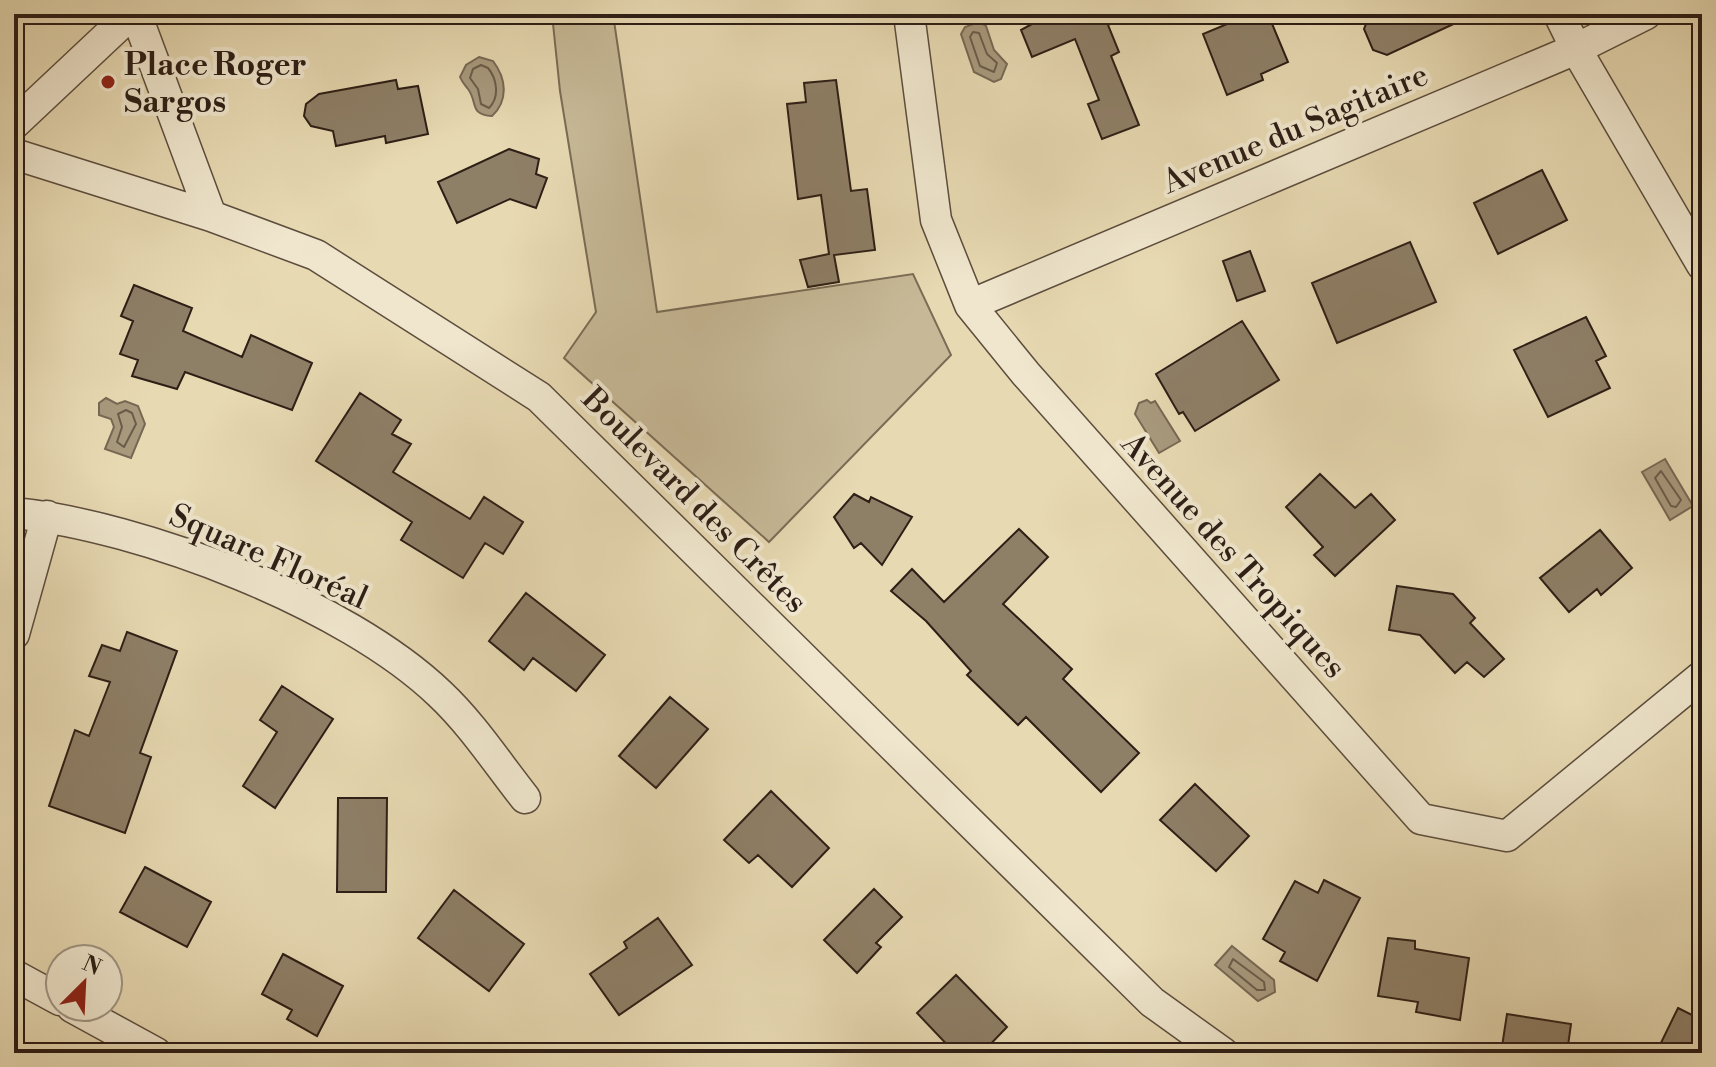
<svg xmlns="http://www.w3.org/2000/svg" width="1716" height="1067" viewBox="0 0 1716 1067" font-family="'Libre Bodoni',serif">
	<style>
		.green { fill: #c7b997; stroke: #7a6c56; stroke-width: 2 }
		.water { fill: #a8997d; stroke: #776854; stroke-width: 2 }
		.lines { fill: none; stroke-linecap: round; stroke-linejoin: round }
		.shore { stroke: #6a5c4a; stroke-width: 2 }
		.building { fill: #8e7f67; stroke: #2d1e16; stroke-width: 2 }
		.street-casing { stroke: #5c4d3d; stroke-width: 33 }
		.street { stroke: #efe6cd; stroke-width: 30 }
		.poi-dot { fill: #8f2418; stroke: #efe6cd; stroke-width: 3 }
		.labels { text-anchor: middle; stroke-width: 8; stroke-linejoin: round; paint-order: stroke }
		.poi-label { font-size: 32px; font-weight: bold; fill: #2d1e16; stroke: #efe6cd; text-anchor: start }
		.street-label { font-size: 32px; fill: #2d1e16; stroke: #efe6cd }
	</style>
	<rect width="100%" height="100%" fill="#e7d9b2"/>
	<filter id="stains"><feTurbulence type="fractalNoise" baseFrequency=".0025" numOctaves="4"/><feColorMatrix values="0 0 0 0 .2 0 0 0 0 .09 0 0 0 0 .02 0 0 0 .5 -.17"/></filter>
	<radialGradient id="worn" r=".72"><stop offset=".6" stop-color="#630" stop-opacity="0"/><stop offset="1" stop-color="#630" stop-opacity=".3"/></radialGradient>
	<path class="green" d="M 552,14 L 613,14 L 657,312 L 913,274 L 951,355 L 769,542 L 564,358 L 596,312 L 560,91 Z"/>
	<path class="water" d="M 979,22 L 986,26 L 994,50 L 1007,64 L 1001,79 L 994,82 L 974,72 L 961,34 L 965,27 Z
		M 479,57 L 493,61 C 506,78 509,100 492,116 C 469,115 478,102 468,89 C 465,85 462,82 460,77 L 466,65 Z
		M 106,398 L 117,404 L 125,401 L 138,406 L 145,424 L 131,458 L 105,449 L 114,427 L 111,419 L 99,415 L 99,403 Z
		M 1147,400 L 1151,403 L 1155,401 L 1180,441 L 1159,453 L 1135,414 L 1139,403 Z
		M 1665,459 L 1693,506 L 1670,520 L 1642,472 Z
		M 1232,946 L 1274,980 L 1275,992 L 1258,1001 L 1215,965 Z"/>
	<g class="lines">
		<path class="shore" d="M 973,32 L 979,33 L 987,54 L 997,63 L 994,72 L 980,66 L 970,37 Z
			M 481,65 L 488,68 C 497,79 500,97 489,108 L 481,104 L 478,89 L 470,78 L 473,69 Z
			M 126,410 L 132,413 L 136,424 L 124,447 L 117,442 L 122,427 L 118,414 Z
			M 1661,471 L 1681,500 L 1676,507 L 1671,506 L 1655,478 Z
			M 1233,959 L 1264,982 L 1265,990 L 1257,990 L 1229,967 Z"/>
	</g>
	<path class="building" d="M 1028,14 L 1133,14 L 1108,25 L 1119,52 L 1111,56 L 1139,125 L 1102,139 L 1088,104 L 1099,100 L 1075,39 L 1032,57 L 1021,30 L 1032,24 Z
		M 1251,14 L 1268,14 L 1288,62 L 1261,74 L 1263,80 L 1227,95 L 1203,34 Z
		M 1370,14 L 1475,14 L 1387,55 L 1373,50 L 1364,29 Z
		M 396,80 L 398,89 L 418,86 L 428,134 L 386,143 L 385,136 L 336,146 L 333,131 L 311,126 L 304,116 L 306,104 L 319,94 Z
		M 836,80 L 851,191 L 867,189 L 875,250 L 834,255 L 839,282 L 808,287 L 800,260 L 829,254 L 821,195 L 798,199 L 787,104 L 806,102 L 804,83 Z
		M 509,149 L 539,159 L 536,174 L 547,178 L 536,208 L 510,199 L 457,223 L 438,182 Z
		M 1542,170 L 1567,220 L 1498,254 L 1474,203 Z
		M 1410,242 L 1436,302 L 1337,343 L 1312,283 Z
		M 1250,251 L 1265,291 L 1237,301 L 1223,261 Z
		M 134,285 L 192,308 L 183,331 L 242,357 L 251,335 L 312,363 L 292,410 L 185,372 L 177,389 L 132,376 L 138,360 L 120,354 L 133,321 L 121,316 Z
		M 1586,317 L 1606,356 L 1596,361 L 1610,388 L 1548,417 L 1514,350 Z
		M 1242,321 L 1279,380 L 1195,431 L 1183,412 L 1179,414 L 1156,374 Z
		M 360,393 L 401,420 L 392,434 L 411,444 L 393,472 L 470,519 L 484,497 L 523,522 L 503,554 L 485,543 L 463,578 L 401,540 L 412,522 L 316,461 Z
		M 1320,474 L 1355,508 L 1371,494 L 1395,520 L 1335,576 L 1314,555 L 1323,547 L 1286,507 Z
		M 854,494 L 869,502 L 871,497 L 912,517 L 882,565 L 861,543 L 854,548 L 834,517 Z
		M 1019,529 L 1048,557 L 1003,604 L 1072,669 L 1063,679 L 1139,753 L 1101,792 L 1026,717 L 1018,725 L 967,675 L 971,671 L 926,621 L 891,591 L 912,569 L 944,602 Z
		M 1600,530 L 1632,568 L 1601,595 L 1597,589 L 1569,612 L 1540,578 Z
		M 1397,586 L 1453,594 L 1475,618 L 1470,623 L 1504,659 L 1484,677 L 1467,662 L 1455,673 L 1420,635 L 1389,630 Z
		M 526,593 L 605,655 L 576,691 L 533,658 L 524,670 L 489,641 Z
		M 127,632 L 177,651 L 140,753 L 151,757 L 125,833 L 49,806 L 75,730 L 89,736 L 110,682 L 89,676 L 102,645 L 120,651 Z
		M 282,686 L 333,719 L 275,808 L 243,786 L 277,732 L 260,720 Z
		M 670,697 L 708,729 L 656,788 L 619,756 Z
		M 1195,784 L 1249,836 L 1216,871 L 1160,820 Z
		M 771,791 L 829,848 L 792,887 L 758,855 L 749,863 L 724,840 Z
		M 338,798 L 387,798 L 386,892 L 337,892 Z
		M 145,867 L 211,902 L 187,947 L 120,912 Z
		M 1324,880 L 1360,898 L 1317,981 L 1280,961 L 1285,952 L 1263,939 L 1295,881 L 1318,893 Z
		M 874,889 L 902,917 L 876,943 L 881,947 L 857,973 L 824,940 Z
		M 454,890 L 524,944 L 489,991 L 418,938 Z
		M 658,918 L 692,965 L 619,1015 L 590,974 L 627,948 L 624,942 Z
		M 1388,938 L 1415,941 L 1415,949 L 1469,958 L 1460,1020 L 1416,1012 L 1418,1002 L 1378,996 Z
		M 283,954 L 343,986 L 317,1036 L 287,1019 L 292,1010 L 262,994 Z
		M 956,975 L 1007,1027 L 982,1053 L 955,1053 L 917,1013 Z
		M 1678,1008 L 1702,1020 L 1702,1053 L 1656,1053 Z
		M 1507,1014 L 1571,1024 L 1567,1053 L 1501,1053 Z"/>
	<g class="lines">
		<defs>
			<path id="street" d="M 136,14 L 211,216
				M 909,14 L 936,220 L 970,305 L 1026,374 L 1421,819 L 1507,836 L 1702,676
				M 1559,14 L 1576,49 L 1702,265
				M 14,124 L 131,14
				M 14,154 L 211,216 L 316,255 L 539,397 L 1152,1002 L 1223,1053
				M 970,305 L 1576,49 L 1646,14
				M 14,513 C 143,526 346,604 440,694 C 472,724 498,764 525,798
				M 14,634 L 47,516
				M 14,975 L 60,1000
				M 72,1007 L 156,1053"/>
		</defs>
		<use href="#street" class="street-casing"/>
		<use href="#street" class="street"/>
	</g>
	<circle class="poi-dot" cx="108" cy="82" r="8"/>
	<g class="labels">
		<g class="poi-label">
			<text x="124" y="75">Place Roger<tspan x="124" dy="37">Sargos</tspan></text>
		</g>
		<g class="street-label">
			<text transform="translate(1295 128) rotate(-23)" y="11">Avenue du Sagitaire</text>
			<text transform="translate(695 500) rotate(45)" y="11">Boulevard des Crêtes</text>
			<text transform="translate(1234 555) rotate(48)" y="11">Avenue des Tropiques</text>
			<text transform="translate(269 556) rotate(24)" y="11">Square Floréal</text>
		</g>
	</g>
	<rect width="1716" height="1067" fill="none" stroke="#e7d9b2" stroke-width="48"/>
	<rect x="16" y="16" width="1684" height="1035" fill="none" stroke="#2d1e16" stroke-width="4"/>
	<rect x="24" y="24" width="1668" height="1019" fill="none" stroke="#2d1e16" stroke-width="2"/>
	<g transform="translate(84 983) rotate(24)"><circle r="38" fill="#efe6cd" stroke="#a19684" stroke-width="2"/>
	<path d="M0-6L14 30L0 20L-14 30Z" fill="#8f2418"/>
	<text y="-12" font-size="22" font-weight="bold" text-anchor="middle" fill="#2d1e16">N</text>
	</g>
	<rect width="100%" height="100%" filter="url(#stains)"/>
	<rect width="100%" height="100%" fill="url(#worn)"/>
</svg>
